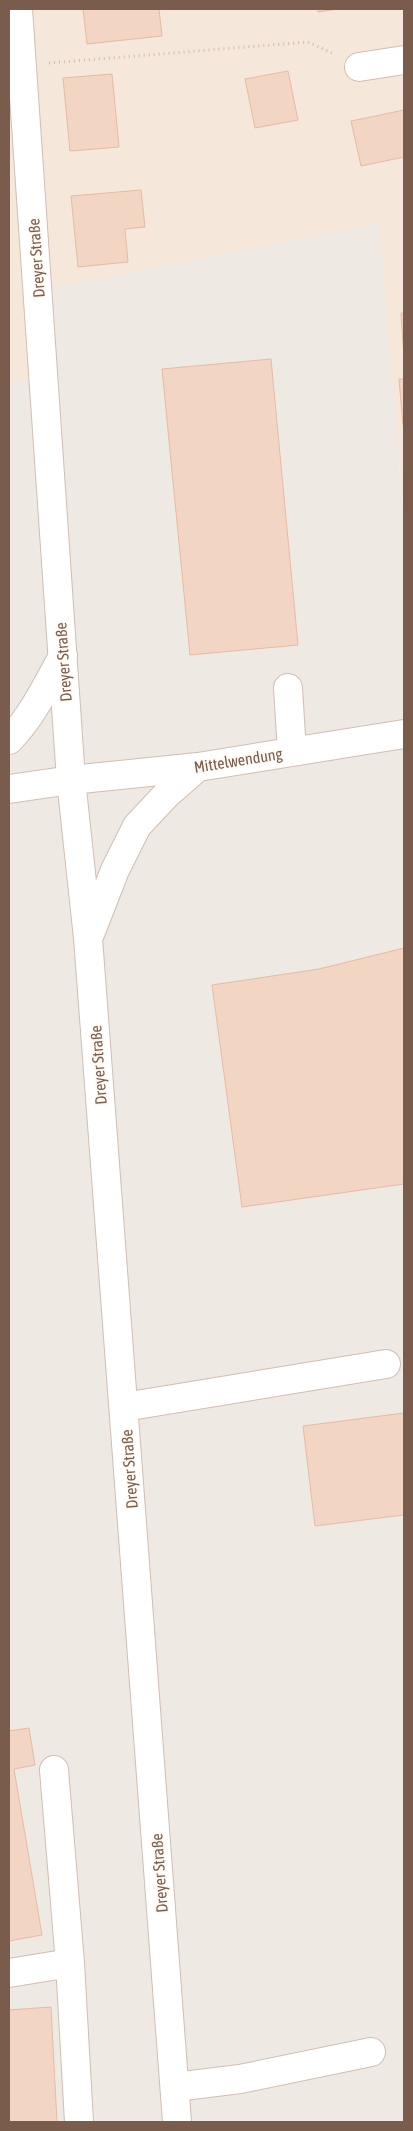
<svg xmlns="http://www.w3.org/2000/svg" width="413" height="2131" viewBox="0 0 413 2131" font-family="'Asap Condensed',sans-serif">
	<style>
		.residential { fill: #f5e8da }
		.industrial { fill: #efe9e4 }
		.building { fill: #f3d5c3; stroke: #e6bba3 }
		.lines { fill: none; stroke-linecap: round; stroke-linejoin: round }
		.minor-casing { stroke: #d1beb0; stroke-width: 30 }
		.path { stroke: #d9b8a5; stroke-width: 3; stroke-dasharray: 1 4; stroke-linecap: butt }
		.minor { stroke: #fff; stroke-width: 28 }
		.labels { text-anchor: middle; stroke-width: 4; stroke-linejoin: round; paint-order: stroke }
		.street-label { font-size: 16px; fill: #7a5c4d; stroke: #fffaf3 }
	</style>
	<rect width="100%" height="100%" fill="#fdf6ec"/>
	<path class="residential" d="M 9,9 L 404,9 L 404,520 L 378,224 L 51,376 L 9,383 Z"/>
	<path class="industrial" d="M 379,224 L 404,520 L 404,2122 L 9,2122 L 9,383 L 51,375 L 45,289 Z"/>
	<path class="building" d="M 83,9 L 159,9 L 162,36 L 87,44 Z
		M 318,9 L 338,9 L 318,12 Z
		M 288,71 L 298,120 L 255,128 L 245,79 Z
		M 112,74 L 119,147 L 70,151 L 63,78 Z
		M 404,110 L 404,157 L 361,166 L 351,121 Z
		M 141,190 L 145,227 L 125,229 L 128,262 L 78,267 L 71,196 Z
		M 401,313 L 404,313 L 404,358 Z
		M 271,359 L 298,645 L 190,655 L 162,369 Z
		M 399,379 L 404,379 L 404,425 L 403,425 Z
		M 404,948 L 404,1184 L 242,1207 L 212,985 L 319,969 Z
		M 404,1413 L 404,1515 L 315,1526 L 303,1426 Z
		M 29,1728 L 35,1765 L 14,1769 L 42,1935 L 9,1941 L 9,1731 Z
		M 51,2007 L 57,2122 L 9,2122 L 9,2010 Z"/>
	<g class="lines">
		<defs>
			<path id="minor" d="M 18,9 L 71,780 L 88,938 L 177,2122
				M 359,67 L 404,60
				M 288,688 L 292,752
				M 9,740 C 32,717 47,685 63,656
				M 9,789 L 71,780 L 198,767 L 404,734
				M 90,934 L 115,870 L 137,826 L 167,794 L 198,767
				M 124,1407 L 386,1364
				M 70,1963 L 79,2122
				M 9,1973 L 70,1963 L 54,1770
				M 175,2087 L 240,2079 L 371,2052"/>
		</defs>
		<use href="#minor" class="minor-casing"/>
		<path class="path" d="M 49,63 L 308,42 L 334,54"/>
		<use href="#minor" class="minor"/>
	</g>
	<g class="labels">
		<g class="street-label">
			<text transform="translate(36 258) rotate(-94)" y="6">Dreyer Straße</text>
			<text transform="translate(63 662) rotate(-94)" y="6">Dreyer Straße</text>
			<text transform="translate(238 760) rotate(-9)" y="6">Mittelwendung</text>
			<text transform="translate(98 1065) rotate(-94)" y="6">Dreyer Straße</text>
			<text transform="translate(129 1469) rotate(-94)" y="6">Dreyer Straße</text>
			<text transform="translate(159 1873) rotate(-94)" y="6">Dreyer Straße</text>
		</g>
	</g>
	<rect width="413" height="2131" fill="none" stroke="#7a5c4d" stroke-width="20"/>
</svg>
